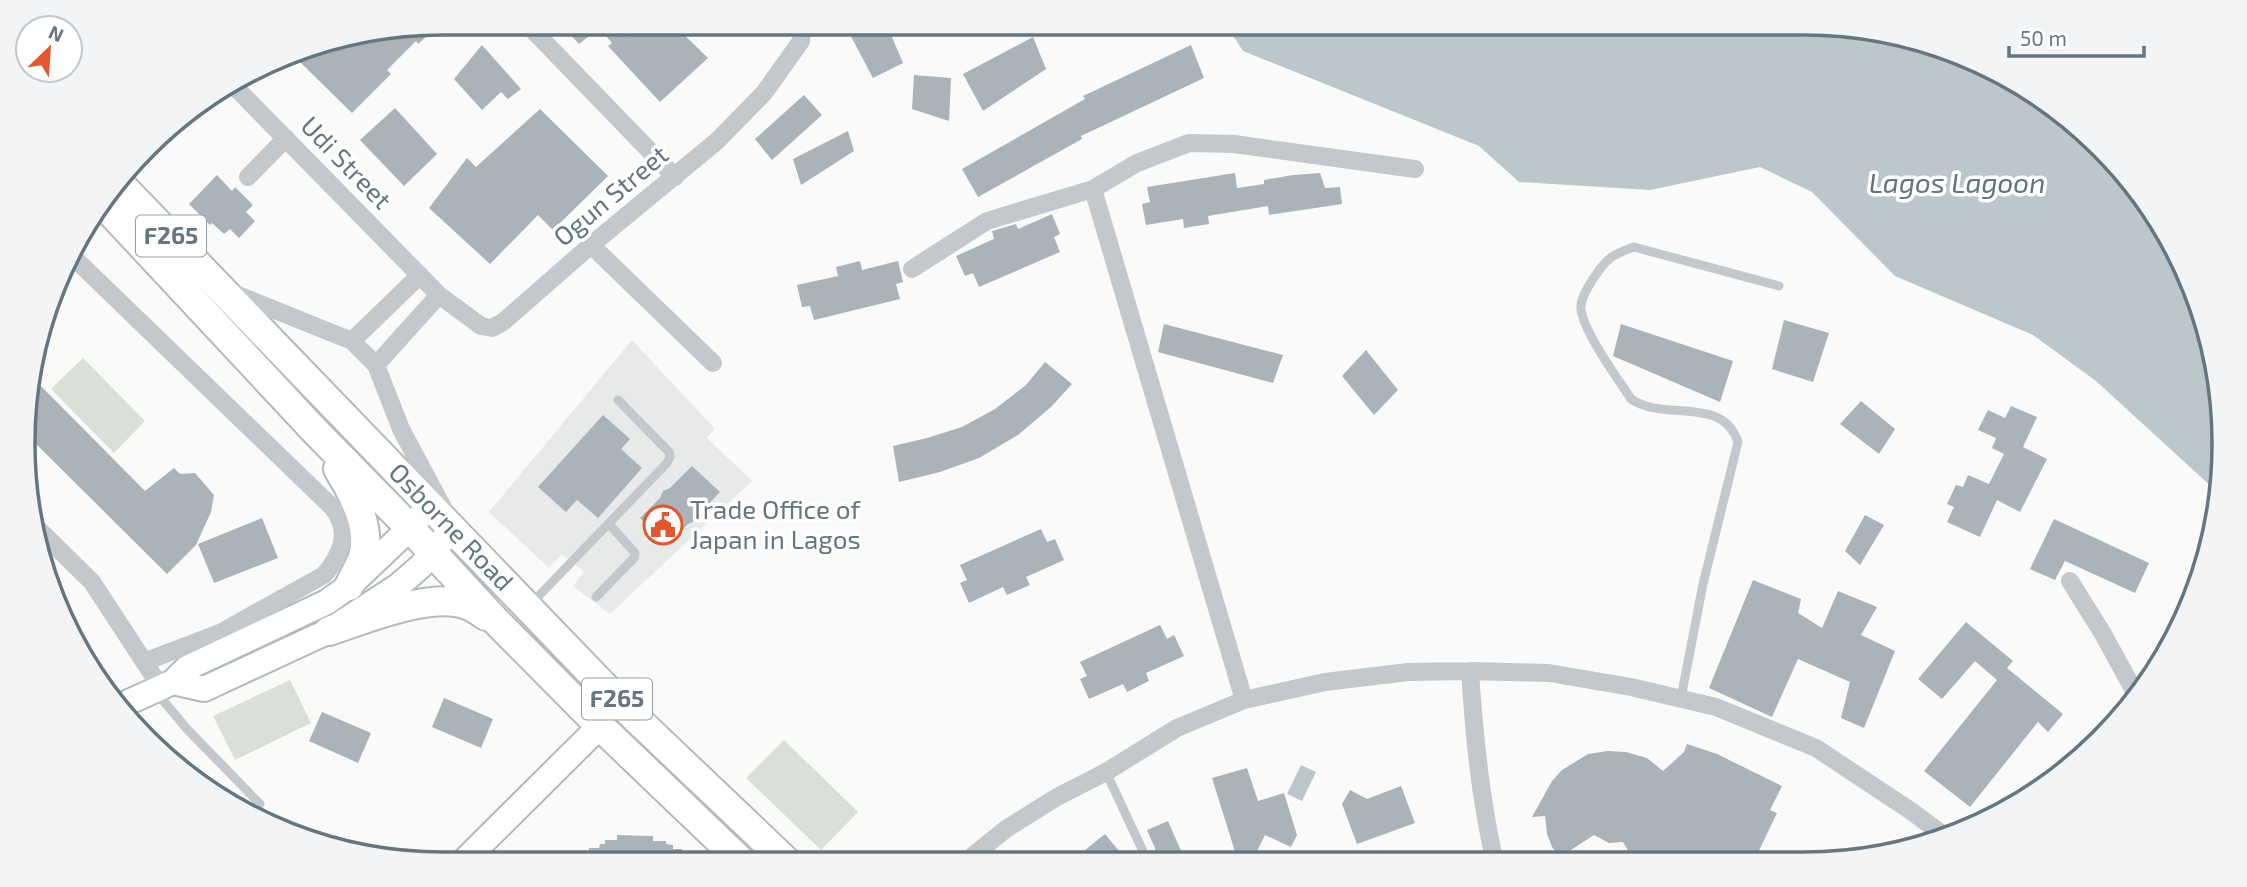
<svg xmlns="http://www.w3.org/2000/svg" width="2247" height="887" viewBox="0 0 2247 887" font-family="'Exo 2',sans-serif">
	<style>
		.built { fill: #e8e9e9 }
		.green { fill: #dadfd7 }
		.water { fill: #bbc7cb }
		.building { fill: #aab3b9 }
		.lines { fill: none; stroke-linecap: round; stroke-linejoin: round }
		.secondary-casing { stroke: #b3babf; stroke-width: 28 }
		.primary-casing { stroke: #b5babe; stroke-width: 32 }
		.lane { stroke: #c3c8cc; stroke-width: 9 }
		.street { stroke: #c3c8cc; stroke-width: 18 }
		.secondary { stroke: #fff; stroke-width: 24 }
		.primary { stroke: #fff; stroke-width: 28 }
		.labels { text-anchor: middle; stroke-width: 7; stroke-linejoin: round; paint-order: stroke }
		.shield { fill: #fff; stroke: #939fa8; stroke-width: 2 }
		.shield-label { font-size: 24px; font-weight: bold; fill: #657683 }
		.street-label { font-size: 26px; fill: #657683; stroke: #fff }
		.poi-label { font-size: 26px; fill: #657683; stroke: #fff; text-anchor: start }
		.water-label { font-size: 28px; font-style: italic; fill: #60757c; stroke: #fff }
		.rim { fill: none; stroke: #657683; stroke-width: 3.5 }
	</style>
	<rect width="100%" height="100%" fill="#fafaf8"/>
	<path class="built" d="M 632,340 L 715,429 L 707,438 L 752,481 L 610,614 L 573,586 L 584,572 L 562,554 L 549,568 L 489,512 Z"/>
	<path class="green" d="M 83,358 L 145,421 L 114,453 L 51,389 Z
		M 290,680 L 311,723 L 235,760 L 213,716 Z
		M 784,740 L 858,812 L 821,850 L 746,778 Z"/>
	<path class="water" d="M 1225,23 L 1803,23 L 1938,45 L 2081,127 L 2181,257 L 2223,416 L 2214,489 L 2096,381 L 2033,335 L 1895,276 L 1812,192 L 1760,167 L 1650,190 L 1519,182 L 1479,146 L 1243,51 Z
		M 1301,765 L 1316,772 L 1302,801 L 1287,794 Z"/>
	<path class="building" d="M 442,23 L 418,44 L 416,41 L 387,70 L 391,74 L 352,113 L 300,62 L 318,43 Z
		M 559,23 L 616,23 L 630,37 L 641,23 L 672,23 L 708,58 L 660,102 L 608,46 L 612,43 L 599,28 L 579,44 Z
		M 856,23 L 886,23 L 903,63 L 873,78 L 846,27 Z
		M 1033,37 L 1046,69 L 983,111 L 963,74 Z
		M 482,45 L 521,89 L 508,99 L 501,92 L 482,110 L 454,79 Z
		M 1191,45 L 1204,78 L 1081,136 L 1082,139 L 978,197 L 962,169 L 1085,99 L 1083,96 Z
		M 914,75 L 951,78 L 949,121 L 912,109 Z
		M 804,95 L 822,115 L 772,160 L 755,139 Z
		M 395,108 L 437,154 L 404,186 L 360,140 Z
		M 540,109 L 608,176 L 553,230 L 538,215 L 490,264 L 429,208 L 467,158 L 476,167 Z
		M 848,131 L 854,151 L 801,185 L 793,159 Z
		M 1235,173 L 1237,188 L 1264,184 L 1264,180 L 1293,175 L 1320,173 L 1325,188 L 1340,187 L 1342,204 L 1269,215 L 1268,206 L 1208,216 L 1209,224 L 1184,228 L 1183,219 L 1146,225 L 1142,204 L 1150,202 L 1147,187 Z
		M 217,175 L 232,191 L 235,187 L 253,205 L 246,212 L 255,221 L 239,238 L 230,229 L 224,234 L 212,223 L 210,225 L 189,204 Z
		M 1052,214 L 1060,234 L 1054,237 L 1060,252 L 979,287 L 973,273 L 965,276 L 956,256 L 994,239 L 992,231 L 1016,224 L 1018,229 Z
		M 860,261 L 862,270 L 898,261 L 903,282 L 896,284 L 900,299 L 814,320 L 810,306 L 802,307 L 797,285 L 838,276 L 836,267 Z
		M 1784,320 L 1829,333 L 1813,382 L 1772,369 Z
		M 1164,324 L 1283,355 L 1273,383 L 1158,352 Z
		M 1621,324 L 1733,361 L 1720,402 L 1613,356 Z
		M 1366,350 L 1398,390 L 1374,415 L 1342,376 Z
		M 1045,362 L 1072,384 L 1051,407 L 1018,435 L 979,458 L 940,472 L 899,482 L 893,446 L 927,438 L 962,427 L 995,409 L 1026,385 Z
		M 31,376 L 145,491 L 174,468 L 180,474 L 195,473 L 214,495 L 211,512 L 196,545 L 167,574 L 28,436 L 26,388 Z
		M 1861,401 L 1895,429 L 1879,454 L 1840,424 Z
		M 2011,406 L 2037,417 L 2023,447 L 2047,459 L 2020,512 L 1997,500 L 1980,537 L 1947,522 L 1954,507 L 1947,504 L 1956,485 L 1963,487 L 1968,475 L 1989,484 L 2004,454 L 1992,448 L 1996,438 L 1978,430 L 1988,410 L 2005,418 Z
		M 603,415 L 630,439 L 621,449 L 642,468 L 598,518 L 577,500 L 566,512 L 538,487 Z
		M 692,466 L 720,492 L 698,515 L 695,521 L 688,524 L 667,545 L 640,518 L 660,498 L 663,491 L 670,488 Z
		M 1865,515 L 1884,525 L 1860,565 L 1845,551 Z
		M 262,518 L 278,558 L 214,583 L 198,544 Z
		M 2054,519 L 2149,563 L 2135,593 L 2065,561 L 2055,580 L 2030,569 Z
		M 1041,529 L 1047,542 L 1055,539 L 1064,560 L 1026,577 L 1030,585 L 1007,595 L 1003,587 L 969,603 L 960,583 L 967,580 L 960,565 Z
		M 1753,580 L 1801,599 L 1798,613 L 1822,628 L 1838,591 L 1877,607 L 1861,635 L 1895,651 L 1864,728 L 1841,718 L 1850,682 L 1798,659 L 1772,717 L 1709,688 Z
		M 1966,622 L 2013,661 L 2007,668 L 2063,714 L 2048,732 L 2038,722 L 1970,807 L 1924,771 L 1997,680 L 1975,661 L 1942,699 L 1918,679 Z
		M 1160,625 L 1167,639 L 1174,635 L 1184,656 L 1146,673 L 1149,681 L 1127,692 L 1123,684 L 1089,699 L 1080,679 L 1087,676 L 1080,662 Z
		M 444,698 L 493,719 L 481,748 L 432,727 Z
		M 322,712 L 371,733 L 358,763 L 309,741 Z
		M 1687,744 L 1717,754 L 1782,786 L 1770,810 L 1777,813 L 1754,861 L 1634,861 L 1623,842 L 1609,843 L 1594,835 L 1560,857 L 1552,847 L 1547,834 L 1545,816 L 1532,817 L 1552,781 L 1562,770 L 1588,754 L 1608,751 L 1626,752 L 1647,758 L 1663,771 L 1684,752 Z
		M 1247,768 L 1258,801 L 1284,793 L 1297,835 L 1291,847 L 1265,835 L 1256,853 L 1237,858 L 1212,778 Z
		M 1401,786 L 1415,823 L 1357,844 L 1342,804 L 1350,790 L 1367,799 Z
		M 1168,821 L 1182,853 L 1161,862 L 1147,830 Z
		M 1105,834 L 1128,862 L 1069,863 Z
		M 617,835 L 653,836 L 653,841 L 666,841 L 666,844 L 673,845 L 673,849 L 682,849 L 682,864 L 589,864 L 589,848 L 599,848 L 600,844 L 605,844 L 605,840 L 617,840 Z"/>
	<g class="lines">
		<defs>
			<path id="secondary" d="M 173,682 L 204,689 L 329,631 L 398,586 L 421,566 L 453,528
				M 120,706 L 173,682 L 187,668 L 327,602 L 349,586 L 410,528 L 423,513
				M 461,864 L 600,726"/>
			<path id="primary" d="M 120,184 L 624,707 L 788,863
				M 103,204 L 315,431 L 410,528 L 495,620 L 600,726 L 743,863
				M 338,469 C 354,495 373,530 362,560 C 358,569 353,578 349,586
				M 329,631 C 363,620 432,591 467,605 C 474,607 480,612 486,616"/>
		</defs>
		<use href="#secondary" class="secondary-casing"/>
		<use href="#primary" class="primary-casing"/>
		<path class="lane" d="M 596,597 L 634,558 L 635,553 L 609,524
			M 529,606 L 667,463 L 670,457 L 669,452 L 618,400
			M 156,692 L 187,729 L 260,804
			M 1681,698 L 1703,584 L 1738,442 C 1723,395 1664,422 1631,399 C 1617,377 1584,333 1581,309 C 1580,299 1588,287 1593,279 C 1606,259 1611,255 1634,247 L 1779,286
			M 1106,772 L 1148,862"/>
		<path class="street" d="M 526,23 L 675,177
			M 235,87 L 439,295 L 481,326 L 492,328 L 503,322 L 591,245 L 717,141 L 764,93 L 801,41 L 803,23
			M 248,177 L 286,138
			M 1093,189 L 1137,163 L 1189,143 L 1234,144 L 1415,169
			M 591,245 L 713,363
			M 71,255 L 333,508 C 351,532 342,554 324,575 L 220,633 L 144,662
			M 912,269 L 987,221 L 1093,189 L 1244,700
			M 233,293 L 352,341 L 376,365 L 401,429 L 442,506
			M 352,341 L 420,275
			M 376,365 L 439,295
			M 31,522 L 92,582 L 160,686
			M 2070,581 L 2103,634 L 2137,696
			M 1470,671 C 1474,734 1480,799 1495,862
			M 964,863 L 1006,829 L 1057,797 L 1106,772 L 1177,728 L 1244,700 L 1325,682 L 1408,672 L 1470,671 L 1549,673 L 1631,687 L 1716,707 L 1816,748 L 1911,811 L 1946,837"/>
		<use href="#secondary" class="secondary"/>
		<use href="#primary" class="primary"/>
	</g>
	<defs>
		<symbol id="civic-ring" viewBox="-11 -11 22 22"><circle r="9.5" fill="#fff" stroke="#e4572e" stroke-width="1.5"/><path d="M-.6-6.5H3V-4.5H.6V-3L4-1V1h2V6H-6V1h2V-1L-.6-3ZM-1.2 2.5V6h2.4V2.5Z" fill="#e4572e"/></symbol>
	</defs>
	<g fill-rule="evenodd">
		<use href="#civic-ring" x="641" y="503" width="44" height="44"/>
	</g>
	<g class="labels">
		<g class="shield">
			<rect x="136" y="215.5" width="70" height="41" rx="5"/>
			<rect x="582" y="678.5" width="70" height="41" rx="5"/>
		</g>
		<g class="shield-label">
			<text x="171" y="244">F265</text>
			<text x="617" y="707">F265</text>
		</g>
		<g class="street-label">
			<text transform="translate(346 163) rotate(46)" y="9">Udi Street</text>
			<text transform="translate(611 196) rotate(-40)" y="9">Ogun Street</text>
			<text transform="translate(451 527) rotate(46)" y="9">Osborne Road</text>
		</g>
		<g class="poi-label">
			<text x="690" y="519">Trade Office of<tspan x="690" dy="30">Japan in Lagos</tspan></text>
		</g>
		<g class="water-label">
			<text x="1957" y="193">Lagos Lagoon</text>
		</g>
	</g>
	<path d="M0 0H2247V887H0ZM443 35H1804A408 408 0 0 1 2212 443V444A408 408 0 0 1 1804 852H443A408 408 0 0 1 35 444V443A408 408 0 0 1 443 35Z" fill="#f3f4f5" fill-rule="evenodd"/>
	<path class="rim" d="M443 35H1804A408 408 0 0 1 2212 443V444A408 408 0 0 1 1804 852H443A408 408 0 0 1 35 444V443A408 408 0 0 1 443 35Z"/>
	<g transform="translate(49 49) rotate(25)"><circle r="33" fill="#ffffff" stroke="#c1c8cd" stroke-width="2"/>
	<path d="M0-5L12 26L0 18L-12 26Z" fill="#e4572e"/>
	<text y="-10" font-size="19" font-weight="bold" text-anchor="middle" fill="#657683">N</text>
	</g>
	<path d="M2009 46v10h135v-10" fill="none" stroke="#657683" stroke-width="3.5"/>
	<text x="2020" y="46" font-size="21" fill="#657683" stroke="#ffffff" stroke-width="5" paint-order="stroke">50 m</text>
</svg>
